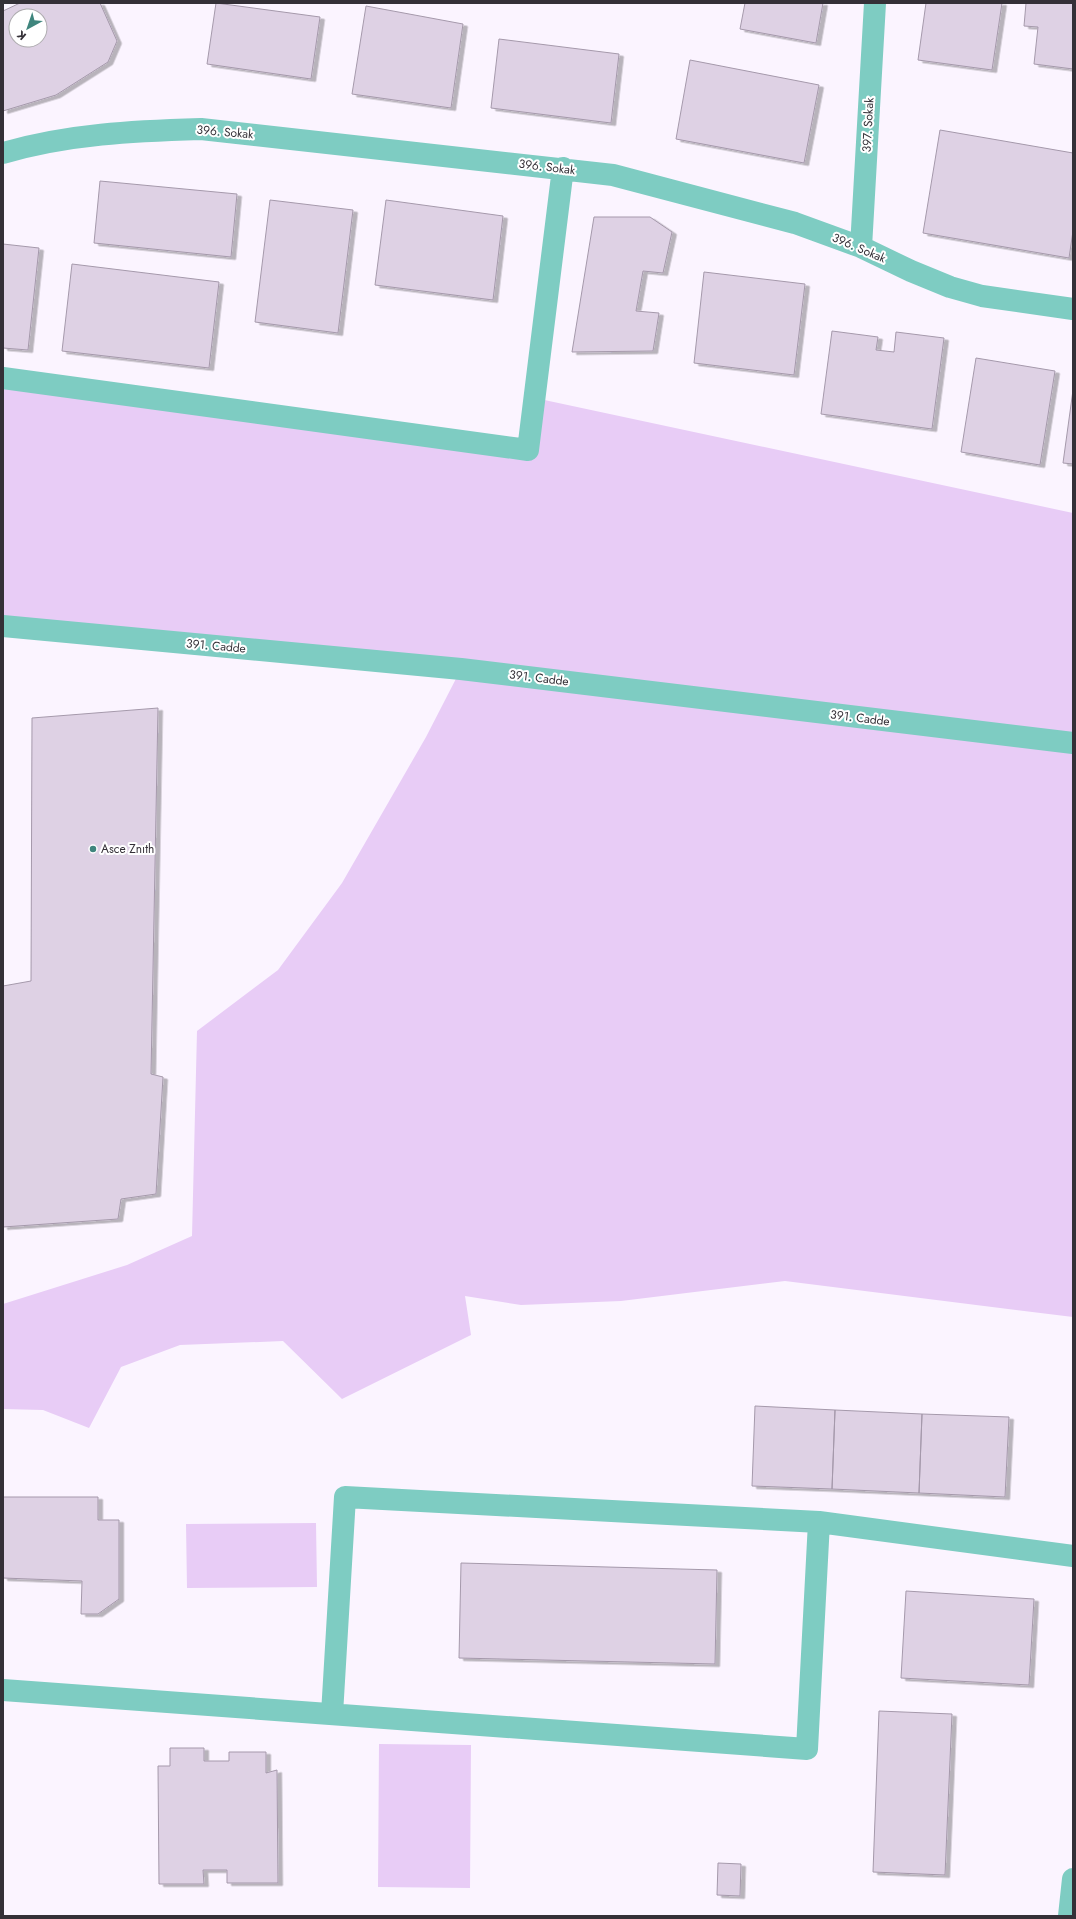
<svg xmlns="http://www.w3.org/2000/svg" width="1076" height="1919" viewBox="0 0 1076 1919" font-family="Jost,sans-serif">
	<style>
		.green { fill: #e8ccf6 }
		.building { fill: #ded1e4; stroke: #a599ab; fill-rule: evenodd; filter: url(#shadow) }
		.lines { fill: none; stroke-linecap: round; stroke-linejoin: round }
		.street { stroke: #7eccc2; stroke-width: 22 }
		.poi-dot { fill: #3f857d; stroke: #fff; stroke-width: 1.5 }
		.labels { text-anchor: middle; stroke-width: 4; stroke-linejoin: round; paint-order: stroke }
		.street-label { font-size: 12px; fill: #343037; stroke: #fff }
		.poi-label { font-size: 12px; fill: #343037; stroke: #fff; text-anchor: start }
	</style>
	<defs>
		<filter id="shadow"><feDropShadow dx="4.5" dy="2.5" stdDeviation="0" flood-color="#0004"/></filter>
	</defs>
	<rect width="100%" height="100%" fill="#fbf4ff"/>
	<path class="green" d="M 3,378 L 528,450 L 535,398 L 1073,513 L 1073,1317 L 785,1281 L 621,1301 L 521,1305 L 465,1296 L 471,1335 L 342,1399 L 283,1341 L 180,1345 L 121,1367 L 89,1428 L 43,1410 L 3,1409 L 3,1304 L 127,1265 L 192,1236 L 197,1031 L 278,970 L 342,883 L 426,737 L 461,669 L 3,626 Z
		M 316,1523 L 317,1587 L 187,1588 L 186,1524 Z
		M 379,1744 L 471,1745 L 470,1888 L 378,1887 Z"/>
	<path class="building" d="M 20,3 L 100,3 L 117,41 L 108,62 L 56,95 L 3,111 L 3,11 ZM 16,16 L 40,16 L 40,40 L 16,40 Z
		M 216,3 L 320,17 L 311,79 L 207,64 Z
		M 745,3 L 823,3 L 816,43 L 740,29 Z
		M 926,3 L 1002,3 L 992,70 L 918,60 Z
		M 1026,3 L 1073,3 L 1073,69 L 1034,64 L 1038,27 L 1024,26 Z
		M 366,6 L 463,24 L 451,108 L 352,94 Z
		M 499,39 L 619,54 L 611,123 L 491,108 Z
		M 690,60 L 819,85 L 804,163 L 676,139 Z
		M 940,130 L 1073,153 L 1073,231 L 1069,258 L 923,233 Z
		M 100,181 L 237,194 L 231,257 L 94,243 Z
		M 270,200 L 353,210 L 338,333 L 255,322 Z
		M 386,200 L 503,216 L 493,300 L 375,285 Z
		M 594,217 L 650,217 L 672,232 L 663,273 L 643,271 L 636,311 L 659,313 L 653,351 L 572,352 Z
		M 3,244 L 39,248 L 28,350 L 3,348 Z
		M 72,264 L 219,282 L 209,368 L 62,351 Z
		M 704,272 L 805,284 L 794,375 L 694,363 Z
		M 832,331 L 878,337 L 876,350 L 894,352 L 896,332 L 944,338 L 932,429 L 821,414 Z
		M 976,358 L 1055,371 L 1040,465 L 961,452 Z
		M 1073,390 L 1073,464 L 1063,463 Z
		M 158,708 L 151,1074 L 163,1077 L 156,1194 L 121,1199 L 118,1219 L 3,1227 L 3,986 L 31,981 L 32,718 Z
		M 755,1406 L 835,1410 L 832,1489 L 752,1486 Z
		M 835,1410 L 922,1414 L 919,1493 L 832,1489 Z
		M 922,1414 L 1009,1417 L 1005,1497 L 919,1493 Z
		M 3,1497 L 98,1497 L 98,1520 L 119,1520 L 119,1599 L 98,1614 L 81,1614 L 82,1581 L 3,1578 Z
		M 461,1563 L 717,1570 L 715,1664 L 459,1658 Z
		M 906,1591 L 1034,1599 L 1029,1685 L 901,1678 Z
		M 879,1711 L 952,1714 L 945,1875 L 873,1872 Z
		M 170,1748 L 204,1748 L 204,1761 L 229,1761 L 229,1752 L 266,1752 L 266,1773 L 277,1770 L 278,1883 L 227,1883 L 227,1870 L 203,1870 L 204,1884 L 159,1884 L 158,1766 L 170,1766 Z
		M 718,1863 L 741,1864 L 740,1896 L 717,1895 Z"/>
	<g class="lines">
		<path class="street" d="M 3,153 C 68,134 134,131 201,129 L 613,175 L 795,223 L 861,247 L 911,271 L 950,287 L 982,296 L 1073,309
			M 861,247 L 875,3
			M 3,378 L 528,450 L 563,168
			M 3,626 L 461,669 L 1073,743
			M 3,1690 L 807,1749 L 819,1522 L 1073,1556
			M 332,1714 L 345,1497 L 819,1522
			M 1069,1916 L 1073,1879"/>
	</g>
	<circle class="poi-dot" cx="93" cy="849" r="4"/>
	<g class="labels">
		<g class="street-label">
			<text transform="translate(868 125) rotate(-87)" y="4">397. Sokak</text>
			<text transform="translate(225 132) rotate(5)" y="4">396. Sokak</text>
			<text transform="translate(547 167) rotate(7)" y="4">396. Sokak</text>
			<text transform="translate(859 248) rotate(23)" y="4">396. Sokak</text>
			<text transform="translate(216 646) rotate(5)" y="4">391. Cadde</text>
			<text transform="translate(539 678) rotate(7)" y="4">391. Cadde</text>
			<text transform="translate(860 718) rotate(7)" y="4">391. Cadde</text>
		</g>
		<g class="poi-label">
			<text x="101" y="853">Asce Znıth</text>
		</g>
	</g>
	<rect width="1076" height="1919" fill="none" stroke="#343037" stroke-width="8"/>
	<g transform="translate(28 28) rotate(220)"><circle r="19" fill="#ffffff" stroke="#aeacaf"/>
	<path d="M0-3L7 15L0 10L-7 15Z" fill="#3f857d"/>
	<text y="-6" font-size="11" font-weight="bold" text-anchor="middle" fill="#343037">K</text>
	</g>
</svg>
